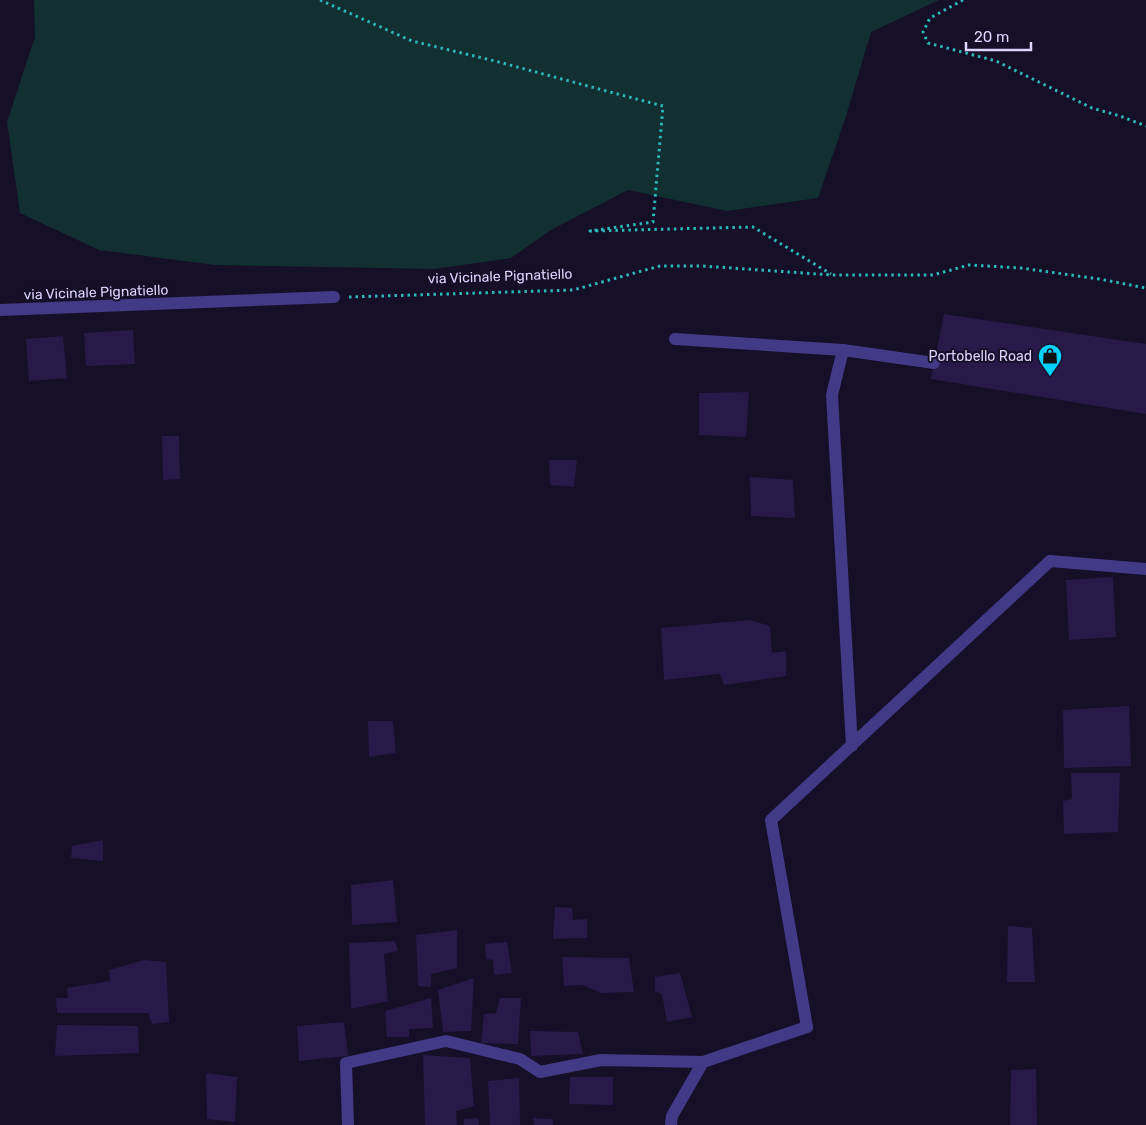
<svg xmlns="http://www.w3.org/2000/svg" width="1146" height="1125" viewBox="0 0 1146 1125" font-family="Rubik,sans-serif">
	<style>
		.green { fill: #122f31 }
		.building { fill: #271a48 }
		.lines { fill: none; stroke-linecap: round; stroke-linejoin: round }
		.path { stroke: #2cb8bb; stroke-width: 3; stroke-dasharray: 2.5 4; stroke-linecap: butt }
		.lane { stroke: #423987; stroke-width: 12 }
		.street { stroke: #423987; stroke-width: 12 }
		.labels { text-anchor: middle; stroke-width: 4; stroke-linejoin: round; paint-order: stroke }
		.street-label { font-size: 14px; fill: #ddd4ff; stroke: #150f27 }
		.poi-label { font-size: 14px; fill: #ddd4ff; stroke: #150f27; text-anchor: end }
	</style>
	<rect width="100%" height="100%" fill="#150f27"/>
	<path class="green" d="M 34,0 L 939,0 L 871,32 L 846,116 L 818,198 L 727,211 L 628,190 L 551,230 L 511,258 L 434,269 L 215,265 L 99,250 L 20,213 L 7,122 L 35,37 Z"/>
	<path class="building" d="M 944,314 L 1146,344 L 1146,414 L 931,379 Z
		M 133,330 L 135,364 L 86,366 L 84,333 Z
		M 63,336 L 67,378 L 29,381 L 26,339 Z
		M 749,392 L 746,437 L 699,435 L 699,393 Z
		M 162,436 L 179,436 L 180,479 L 163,480 Z
		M 549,460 L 577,460 L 574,487 L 550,485 Z
		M 750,477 L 793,480 L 795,518 L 751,516 Z
		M 1113,577 L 1116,637 L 1069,640 L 1066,580 Z
		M 750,620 L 770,626 L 772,653 L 786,651 L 786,676 L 724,685 L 720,674 L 664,680 L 661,628 Z
		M 1129,706 L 1131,766 L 1064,768 L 1063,710 Z
		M 368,721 L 393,721 L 396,753 L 369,757 Z
		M 1071,773 L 1120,773 L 1118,832 L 1064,834 L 1063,801 L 1072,799 Z
		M 103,840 L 103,861 L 71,858 L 72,846 Z
		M 393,880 L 397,922 L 352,925 L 351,885 Z
		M 555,907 L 572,908 L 573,920 L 587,919 L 587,938 L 553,939 Z
		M 1008,926 L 1032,928 L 1035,982 L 1007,982 Z
		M 457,930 L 457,968 L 431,974 L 431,987 L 418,986 L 416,935 Z
		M 395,941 L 398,951 L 384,954 L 388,1001 L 351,1009 L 349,943 Z
		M 507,942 L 512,973 L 494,975 L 493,960 L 486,959 L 485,944 Z
		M 562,957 L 629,958 L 634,992 L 602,993 L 582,985 L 564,986 Z
		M 144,960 L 166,962 L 169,1022 L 152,1024 L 148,1013 L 57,1013 L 56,998 L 68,998 L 67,988 L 110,981 L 109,970 Z
		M 680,973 L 692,1017 L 667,1022 L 662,994 L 655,991 L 655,977 Z
		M 474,978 L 471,1031 L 443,1032 L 438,990 Z
		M 431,998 L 433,1028 L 409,1029 L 409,1037 L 387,1037 L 385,1011 Z
		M 500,998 L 521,998 L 518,1044 L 481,1043 L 484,1014 L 496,1013 Z
		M 344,1022 L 348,1056 L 299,1061 L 297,1026 Z
		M 57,1025 L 138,1026 L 139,1053 L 55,1056 Z
		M 530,1031 L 578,1032 L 583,1054 L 531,1056 Z
		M 423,1055 L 470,1058 L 474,1106 L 456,1111 L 457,1125 L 425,1125 Z
		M 1036,1069 L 1037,1125 L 1010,1125 L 1011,1070 Z
		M 206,1073 L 237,1077 L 235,1122 L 207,1119 Z
		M 570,1077 L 613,1077 L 613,1105 L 569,1104 Z
		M 519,1078 L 520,1125 L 490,1125 L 488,1081 Z
		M 478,1118 L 479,1125 L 464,1125 L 464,1119 Z
		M 533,1118 L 553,1119 L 553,1125 L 534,1125 Z"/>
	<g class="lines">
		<path class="path" d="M 320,0 L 412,41 L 495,61 L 610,92 L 663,106 L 653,222 L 590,231 L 753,227 L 831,274
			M 963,0 L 930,18 L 923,32 L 928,43 L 996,61 L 1092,108 L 1120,116 L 1146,126
			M 349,297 L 573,290 L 660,266 L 703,266 L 832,275 L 933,275 L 969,265 L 1021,268 L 1099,279 L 1146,288"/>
		<path class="lane" d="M 675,339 L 843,350 L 832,395 L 852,746
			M 843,350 L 934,363
			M 348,1125 L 346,1063 L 446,1041 L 520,1059 L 540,1072 L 601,1060 L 703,1062
			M 671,1125 L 672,1116 L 703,1062 L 807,1027 L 771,820 L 1050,561"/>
		<path class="street" d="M 0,310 L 334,297
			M 1050,561 L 1146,569"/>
	</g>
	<defs>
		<symbol id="shop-pin" viewBox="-11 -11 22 30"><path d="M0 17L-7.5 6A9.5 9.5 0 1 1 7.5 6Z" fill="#00d1ff" stroke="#150f27"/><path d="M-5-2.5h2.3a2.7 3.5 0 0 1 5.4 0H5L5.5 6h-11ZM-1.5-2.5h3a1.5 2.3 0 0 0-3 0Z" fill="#111"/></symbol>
	</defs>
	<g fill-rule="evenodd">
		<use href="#shop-pin" x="1036" y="342" width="28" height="38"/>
	</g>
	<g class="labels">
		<g class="street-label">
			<text transform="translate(500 276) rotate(-2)" y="5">via Vicinale Pignatiello</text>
			<text transform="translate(96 292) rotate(-2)" y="5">via Vicinale Pignatiello</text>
		</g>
		<g class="poi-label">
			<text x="1032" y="361">Portobello Road</text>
		</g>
	</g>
	<path d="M966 42v8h65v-8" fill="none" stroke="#ddd4ff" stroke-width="2.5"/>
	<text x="974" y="42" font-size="15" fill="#ddd4ff" stroke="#150f27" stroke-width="4" paint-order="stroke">20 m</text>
</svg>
